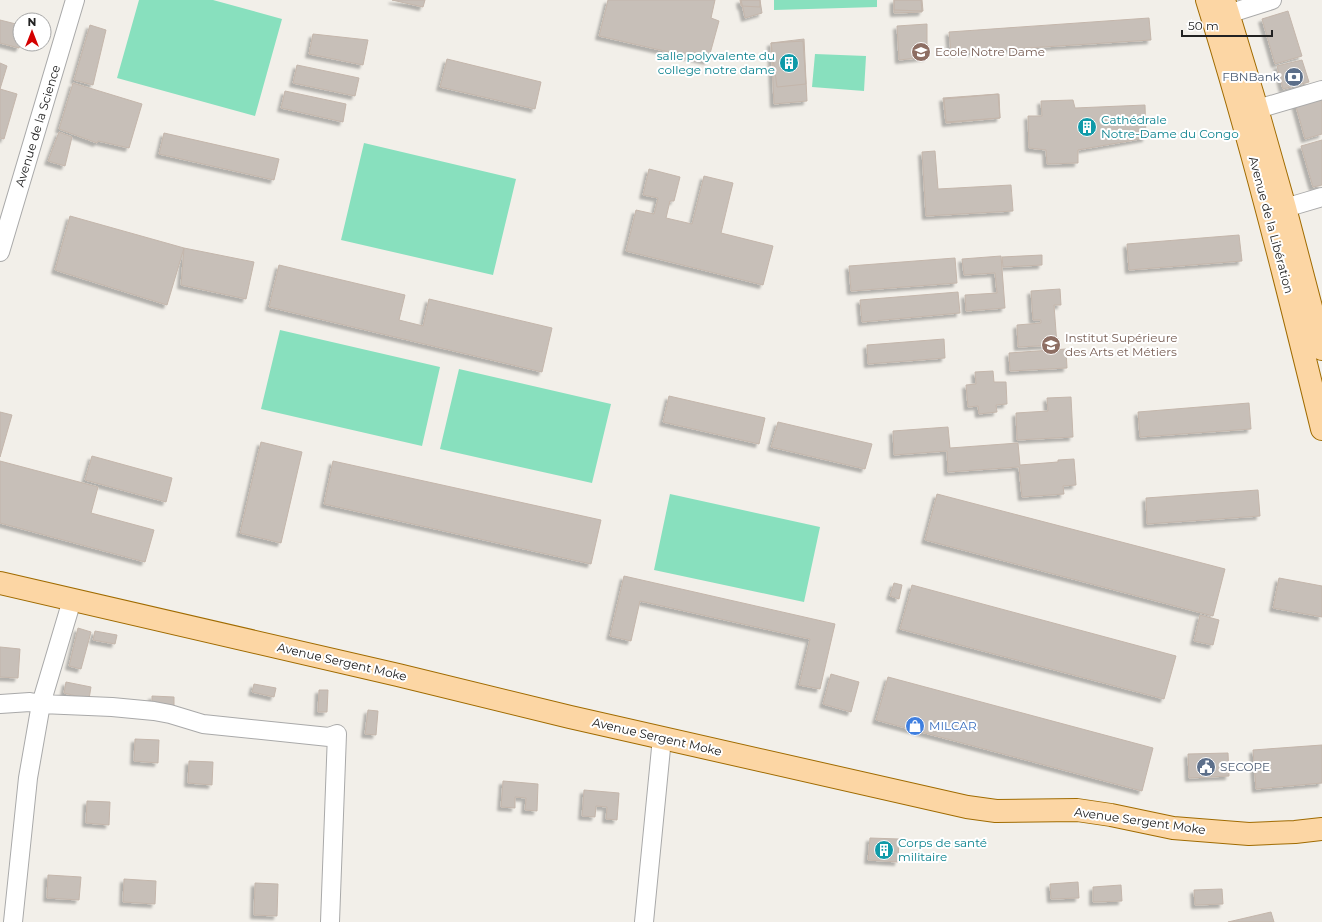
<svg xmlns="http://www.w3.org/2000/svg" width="1322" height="922" viewBox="0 0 1322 922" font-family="Montserrat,sans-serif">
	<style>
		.pitch { fill: #88e0be }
		.building { fill: #c7bfb8; stroke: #c4b6ab; filter: url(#shadow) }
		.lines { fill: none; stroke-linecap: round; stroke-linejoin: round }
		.minor-casing { stroke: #a9a9a9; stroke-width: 20 }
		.major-casing { stroke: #a06b00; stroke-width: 24 }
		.minor { stroke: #fff; stroke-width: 18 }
		.major { stroke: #fcd6a4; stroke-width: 22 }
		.labels { text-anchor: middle; stroke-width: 4; stroke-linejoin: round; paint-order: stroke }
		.education-label { font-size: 12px; fill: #785e54; stroke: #fff; text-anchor: start }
		.culture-label { font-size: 12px; fill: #0d838f; stroke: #fff; text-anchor: start }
		.service-label { font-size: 12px; fill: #4e5e75; stroke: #fff; text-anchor: end }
		.street-label { font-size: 12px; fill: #222; stroke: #fff }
		.shop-label { font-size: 12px; fill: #366cbe; stroke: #fff; text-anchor: start }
	</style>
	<defs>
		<filter id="shadow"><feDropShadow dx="-3.5" dy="3.5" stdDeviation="1" flood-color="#0004"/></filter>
	</defs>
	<rect width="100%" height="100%" fill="#f2efe9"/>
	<path class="pitch" d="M 139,0 L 213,0 L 282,19 L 255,116 L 117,78 Z
		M 774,0 L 877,0 L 877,7 L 774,10 Z
		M 815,54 L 866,56 L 864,91 L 812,87 Z
		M 364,143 L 516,179 L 493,275 L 341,240 Z
		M 280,330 L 440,367 L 422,446 L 261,409 Z
		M 459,369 L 611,404 L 592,483 L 440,449 Z
		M 670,494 L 820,527 L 804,602 L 654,570 Z"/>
	<path class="building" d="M 392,0 L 425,0 L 423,7 Z
		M 608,0 L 715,0 L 711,18 L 719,21 L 708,61 L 599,36 Z
		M 740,0 L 760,0 L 760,7 L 741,6 Z
		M 741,0 L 760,0 L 762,13 L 745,18 Z
		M 894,0 L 922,0 L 923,11 L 894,10 Z
		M 894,0 L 921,0 L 922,12 L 894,13 Z
		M 1288,11 L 1302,56 L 1275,64 L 1262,19 Z
		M 1149,18 L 1151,40 L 951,53 L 949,32 Z
		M 0,20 L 20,25 L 21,44 L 19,48 L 0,43 Z
		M 927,24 L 927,57 L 899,60 L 897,26 Z
		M 90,25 L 106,30 L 93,85 L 74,80 Z
		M 313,34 L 368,40 L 363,65 L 309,54 Z
		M 804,39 L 807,101 L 774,104 L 771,43 Z
		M 803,41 L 806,84 L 777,87 L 771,43 Z
		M 447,59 L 541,82 L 535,109 L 440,87 Z
		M 1302,60 L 1309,82 L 1283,89 L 1277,66 Z
		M 0,63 L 7,66 L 0,89 L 17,94 L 4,139 L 0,138 Z
		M 297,65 L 359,78 L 355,96 L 293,83 Z
		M 73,83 L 142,104 L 129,148 L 98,141 L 97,143 L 59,129 Z
		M 285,91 L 346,104 L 343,122 L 281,108 Z
		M 998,94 L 1000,118 L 946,123 L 943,98 Z
		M 999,94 L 1000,118 L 946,122 L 944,99 Z
		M 1322,97 L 1322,134 L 1305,139 L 1295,103 Z
		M 1073,100 L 1075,108 L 1145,105 L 1146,138 L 1078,150 L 1078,163 L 1047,164 L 1046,150 L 1029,148 L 1028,116 L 1042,116 L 1041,101 Z
		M 59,132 L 72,137 L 65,166 L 48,161 Z
		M 164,133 L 279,159 L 274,180 L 159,154 Z
		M 1322,140 L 1322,185 L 1313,187 L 1301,146 Z
		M 935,151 L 938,189 L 1011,185 L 1013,211 L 926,216 L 922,152 Z
		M 649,169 L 680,177 L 674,201 L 670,201 L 666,218 L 692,224 L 704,176 L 733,183 L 721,233 L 773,246 L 763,285 L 626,251 L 636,210 L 654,214 L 658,198 L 643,195 Z
		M 70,216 L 184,248 L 167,305 L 55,270 Z
		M 1239,235 L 1242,261 L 1129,270 L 1127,244 Z
		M 184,248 L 254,262 L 246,299 L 181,285 Z
		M 1042,255 L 1042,265 L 1003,267 L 1002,257 Z
		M 1001,256 L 1005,308 L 966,311 L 965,295 L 997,293 L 995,273 L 964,275 L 962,259 Z
		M 955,258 L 957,283 L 851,291 L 849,266 Z
		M 279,265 L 405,295 L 399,320 L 423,326 L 429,299 L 552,328 L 542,372 L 269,307 Z
		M 1060,289 L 1061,305 L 1054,305 L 1057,345 L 1018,347 L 1017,325 L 1041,323 L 1041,320 L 1033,320 L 1031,291 Z
		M 958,292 L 960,313 L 862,322 L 860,300 Z
		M 944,339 L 945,358 L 868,364 L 867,345 Z
		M 1066,349 L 1067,368 L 1010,371 L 1009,353 Z
		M 993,371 L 994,382 L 1006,382 L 1007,404 L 996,405 L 997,412 L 979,414 L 978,406 L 968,407 L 966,385 L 976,384 L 975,372 Z
		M 669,396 L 765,418 L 759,444 L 663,422 Z
		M 1071,397 L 1073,437 L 1017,440 L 1016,413 L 1048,411 L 1047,398 Z
		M 1249,403 L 1251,429 L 1140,437 L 1138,412 Z
		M 0,412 L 12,415 L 0,457 Z
		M 778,422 L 872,444 L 865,469 L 771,447 Z
		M 948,427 L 950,448 L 1018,443 L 1020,465 L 1058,462 L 1058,460 L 1074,459 L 1076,485 L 1063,486 L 1064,494 L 1022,497 L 1019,467 L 948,472 L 947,451 L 894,455 L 893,431 Z
		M 261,442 L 302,452 L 281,543 L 240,533 Z
		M 92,456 L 172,478 L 166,502 L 85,480 Z
		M 0,461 L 98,487 L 91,513 L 154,530 L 145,562 L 0,523 Z
		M 333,461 L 601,520 L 591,564 L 324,504 Z
		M 1258,490 L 1260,516 L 1147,524 L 1146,498 Z
		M 937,494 L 1225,569 L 1213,616 L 925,540 Z
		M 624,576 L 835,624 L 820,689 L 799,685 L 810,639 L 640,601 L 631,641 L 610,636 Z
		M 1279,578 L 1322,586 L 1322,617 L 1273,608 Z
		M 894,583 L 902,585 L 899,599 L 890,596 Z
		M 912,585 L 1176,656 L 1164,699 L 900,629 Z
		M 1200,615 L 1219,620 L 1213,645 L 1194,641 Z
		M 78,628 L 91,632 L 81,669 L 69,666 Z
		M 95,631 L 117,635 L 115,644 L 93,640 Z
		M 0,647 L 20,649 L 18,678 L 0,677 Z
		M 831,674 L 859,682 L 851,712 L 823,704 Z
		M 888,677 L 1153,748 L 1142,791 L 876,720 Z
		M 66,682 L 91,687 L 89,699 L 64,693 Z
		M 254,684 L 276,688 L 274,697 L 252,692 Z
		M 319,690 L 328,690 L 327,712 L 318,712 Z
		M 152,696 L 174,697 L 174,706 L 152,705 Z
		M 368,710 L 378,711 L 376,735 L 365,734 Z
		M 135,739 L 159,740 L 158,763 L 134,761 Z
		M 1322,745 L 1322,783 L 1256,789 L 1253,750 Z
		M 1228,753 L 1229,776 L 1189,778 L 1188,754 Z
		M 189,761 L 213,762 L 212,785 L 188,783 Z
		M 503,781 L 538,784 L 537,811 L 525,810 L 526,798 L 515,797 L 515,808 L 501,807 Z
		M 584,790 L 619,793 L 617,820 L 606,819 L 607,807 L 596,806 L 595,817 L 582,816 Z
		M 87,801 L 110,802 L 109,825 L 86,823 Z
		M 870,838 L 899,839 L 898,862 L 868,860 Z
		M 48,875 L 81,877 L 79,900 L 47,898 Z
		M 124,879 L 156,881 L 155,904 L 123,902 Z
		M 1078,882 L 1079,898 L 1051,899 L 1050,884 Z
		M 255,883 L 278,884 L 277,916 L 254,915 Z
		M 1121,885 L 1122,901 L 1093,902 L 1093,887 Z
		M 1222,889 L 1223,904 L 1195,905 L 1194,890 Z
		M 1271,912 L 1274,922 L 1228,922 Z"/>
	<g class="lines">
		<defs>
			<path id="minor" d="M 1228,14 L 1272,0
				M 1244,113 L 1322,90
				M 1285,208 L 1322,197
				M 0,252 L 75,0
				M 0,704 L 30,702 L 41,704 L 112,707 L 154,711 L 170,714 L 203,724 L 329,737 L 337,734 L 330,922
				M 13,922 L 28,778 L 41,704 L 72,600
				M 644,922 L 662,738"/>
			<path id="major" d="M 1207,0 C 1251,141 1287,285 1322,429
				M 1224,0 L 1257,109 L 1285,208 L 1322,349
				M 0,583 L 398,675 L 570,717 L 967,807 L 996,811 L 1077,810 L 1111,815 L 1173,828 L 1249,834 L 1295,832 L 1322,829"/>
		</defs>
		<use href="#minor" class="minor-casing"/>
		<use href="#major" class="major-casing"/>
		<use href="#minor" class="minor"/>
		<use href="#major" class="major"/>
	</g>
	<defs>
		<symbol id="school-disc" viewBox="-11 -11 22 22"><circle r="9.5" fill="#8d6e63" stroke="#fff"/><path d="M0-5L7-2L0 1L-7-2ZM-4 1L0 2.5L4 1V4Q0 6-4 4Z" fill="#fff"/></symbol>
		<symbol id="building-disc" viewBox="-11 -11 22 22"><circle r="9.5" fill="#0f9aa8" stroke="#fff"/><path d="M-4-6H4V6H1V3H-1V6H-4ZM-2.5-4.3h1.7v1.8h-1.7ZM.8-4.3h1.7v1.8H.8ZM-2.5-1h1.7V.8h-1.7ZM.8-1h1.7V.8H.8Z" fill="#fff"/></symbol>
		<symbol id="bank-disc" viewBox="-11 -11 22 22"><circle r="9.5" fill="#5c6f8a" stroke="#fff"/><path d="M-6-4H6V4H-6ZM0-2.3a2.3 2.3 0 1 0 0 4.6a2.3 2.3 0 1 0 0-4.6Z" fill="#fff"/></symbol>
		<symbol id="university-disc" viewBox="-11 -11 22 22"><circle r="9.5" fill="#8d6e63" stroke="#fff"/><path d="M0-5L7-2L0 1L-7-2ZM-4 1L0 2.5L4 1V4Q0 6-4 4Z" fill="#fff"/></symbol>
		<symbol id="shop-disc" viewBox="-11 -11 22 22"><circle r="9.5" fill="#3f7fe0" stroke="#fff"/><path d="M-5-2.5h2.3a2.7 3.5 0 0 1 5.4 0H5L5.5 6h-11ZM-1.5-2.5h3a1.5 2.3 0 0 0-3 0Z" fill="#fff"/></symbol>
		<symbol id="civic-disc" viewBox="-11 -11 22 22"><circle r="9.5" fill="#5c6f8a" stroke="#fff"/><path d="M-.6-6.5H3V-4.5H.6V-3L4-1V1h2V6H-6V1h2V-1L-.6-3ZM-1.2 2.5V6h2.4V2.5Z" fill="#fff"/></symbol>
	</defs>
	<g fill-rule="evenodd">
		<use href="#school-disc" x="910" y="41" width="22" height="22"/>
		<use href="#building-disc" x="778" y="52" width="22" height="22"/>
		<use href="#bank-disc" x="1283" y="66" width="22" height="22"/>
		<use href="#building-disc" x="1076" y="116" width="22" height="22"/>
		<use href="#university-disc" x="1040" y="334" width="22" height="22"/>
		<use href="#shop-disc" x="904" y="715" width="22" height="22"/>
		<use href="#civic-disc" x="1195" y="756" width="22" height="22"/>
		<use href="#building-disc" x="873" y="839" width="22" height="22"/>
	</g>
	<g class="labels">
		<g class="education-label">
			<text x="935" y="56">Ecole Notre Dame</text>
			<text x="1065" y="342">Institut Supérieure<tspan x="1065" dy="14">des Arts et Métiers</tspan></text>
		</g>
		<g class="culture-label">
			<text x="775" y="60" text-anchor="end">salle polyvalente du<tspan x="775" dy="14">college notre dame</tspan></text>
			<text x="1101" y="124">Cathédrale<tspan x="1101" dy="14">Notre-Dame du Congo</tspan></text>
			<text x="898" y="847">Corps de santé<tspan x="898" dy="14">militaire</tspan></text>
		</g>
		<g class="service-label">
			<text x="1280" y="81">FBNBank</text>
			<text x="1220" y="771" text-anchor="start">SECOPE</text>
		</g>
		<g class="street-label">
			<text transform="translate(38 126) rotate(-73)" y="4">Avenue de la Science</text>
			<text transform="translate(1271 225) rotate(75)" y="4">Avenue de la Libération</text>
			<text transform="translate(342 662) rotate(13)" y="4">Avenue Sergent Moke</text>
			<text transform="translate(657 737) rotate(13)" y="4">Avenue Sergent Moke</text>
			<text transform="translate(1140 821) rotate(8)" y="4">Avenue Sergent Moke</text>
		</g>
		<g class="shop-label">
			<text x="929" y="730">MILCAR</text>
		</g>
	</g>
	<g transform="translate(32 32)"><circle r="19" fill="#ffffff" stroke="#a7a7a7"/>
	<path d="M0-3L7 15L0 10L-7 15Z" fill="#d40000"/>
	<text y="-6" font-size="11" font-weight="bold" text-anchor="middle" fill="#222222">N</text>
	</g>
	<path d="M1182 30v6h90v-6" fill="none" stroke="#222222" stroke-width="2"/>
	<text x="1188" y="30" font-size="12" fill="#222222" stroke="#ffffff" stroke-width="3" paint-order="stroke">50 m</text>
</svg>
